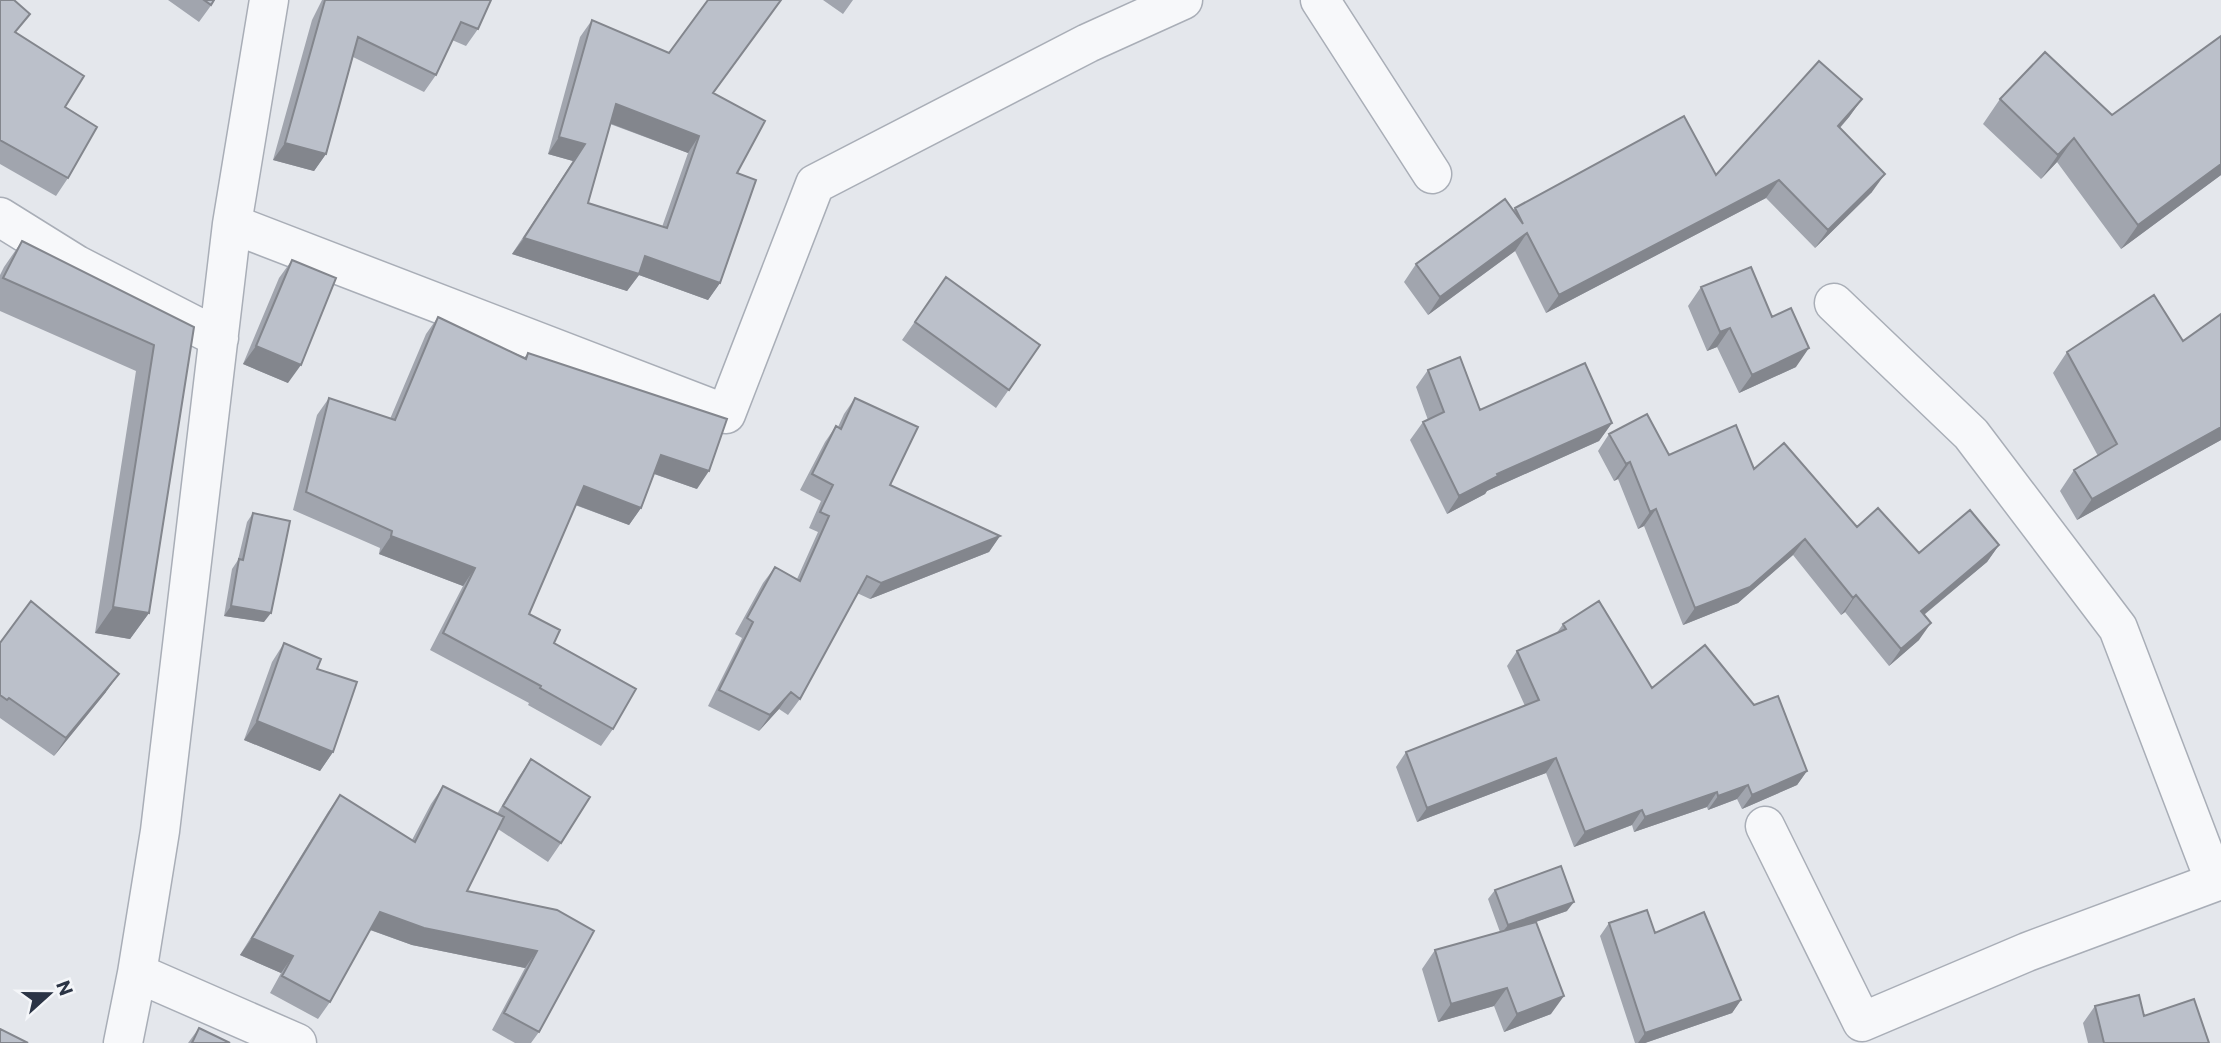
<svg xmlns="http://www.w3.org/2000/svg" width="2221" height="1043" viewBox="0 0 2221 1043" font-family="Commissioner,sans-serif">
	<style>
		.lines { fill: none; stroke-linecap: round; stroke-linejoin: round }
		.minor-casing { stroke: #a9aeb7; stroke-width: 41 }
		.minor { stroke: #f7f8fa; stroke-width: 38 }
		.wall { fill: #a1a5ae; fill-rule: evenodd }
		.shaded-wall { fill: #83868d }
		.building { fill: #bbc0ca; stroke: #83868d; stroke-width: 2; fill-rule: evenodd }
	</style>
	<rect width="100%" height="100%" fill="#e4e7ec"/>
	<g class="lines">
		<defs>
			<path id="minor" d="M 1320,0 L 1432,174
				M 0,217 L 77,265 L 219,338
				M 232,224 L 726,414 L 815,184 L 1088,43 L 1183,0
				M 1765,826 L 1862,1022 L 2027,952 L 2215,882 L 2118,628 L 1971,434 L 1834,303
				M 137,973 L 297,1043
				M 123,1043 L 137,973 L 160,831 L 232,224 L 269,0"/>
		</defs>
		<use href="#minor" class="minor-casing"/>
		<use href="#minor" class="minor"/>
	</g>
	<path class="wall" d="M 0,0 L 16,33 L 65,107 L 68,178 L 56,196 L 0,164 Z
		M 168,0 L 215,0 L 199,22 Z
		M 322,0 L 491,0 L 478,29 L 466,46 L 452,40 L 436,75 L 424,92 L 353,57 L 326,154 L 314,171 L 273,160 L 312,20 Z
		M 823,0 L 853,0 L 843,14 Z
		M 592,20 L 713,93 L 737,173 L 720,283 L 708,300 L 639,275 L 627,291 L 512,254 L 573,161 L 548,154 L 580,37 ZM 610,124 L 688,153 L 662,227 L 588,203 Z
		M 1862,99 L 1849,117 L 1840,128 L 1872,192 L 1815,248 L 1766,198 L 1546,313 L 1515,251 L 1428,315 L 1404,282 L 1416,264 L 1513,211 L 1515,208 L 1716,175 Z
		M 2000,99 L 2112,115 L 2221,175 L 2121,249 L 2057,162 L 2041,179 L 1983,124 Z
		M 22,241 L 194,327 L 149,613 L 130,639 L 95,633 L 136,371 L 0,311 L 0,275 L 4,267 Z
		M 292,260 L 288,383 L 243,364 L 279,278 Z
		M 946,277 L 1040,345 L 996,408 L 902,340 Z
		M 1701,287 L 1772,317 L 1796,367 L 1739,393 L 1717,347 L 1707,351 L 1688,306 Z
		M 438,317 L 524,358 L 528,353 L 697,489 L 654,474 L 641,508 L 629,525 L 575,505 L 529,614 L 554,643 L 613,729 L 601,746 L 528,705 L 529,703 L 430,650 L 463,586 L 379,554 L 380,548 L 293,510 L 317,415 L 329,398 L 390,419 L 426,334 Z
		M 2067,352 L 2221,440 L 2077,520 L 2060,491 L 2074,470 L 2098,456 L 2053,373 Z
		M 1428,370 L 1480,410 L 1612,423 L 1599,441 L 1487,491 L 1485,494 L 1447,514 L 1410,440 L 1423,422 L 1428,420 L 1416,387 Z
		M 855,398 L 890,485 L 1000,536 L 989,552 L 870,599 L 857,593 L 800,699 L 788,715 L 779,709 L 759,731 L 708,706 L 742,638 L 735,634 L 763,583 L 775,567 L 797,579 L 818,532 L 809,528 L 821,501 L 800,490 L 825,442 L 836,426 L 838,427 L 844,414 Z
		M 1609,434 L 1669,455 L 1754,469 L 1857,527 L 1919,553 L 1999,545 L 1987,562 L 1924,615 L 1919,640 L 1889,666 L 1845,612 L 1841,615 L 1793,555 L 1738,603 L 1683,625 L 1644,526 L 1638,529 L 1618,479 L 1614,481 L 1598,451 Z
		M 253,513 L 264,622 L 224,616 L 232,569 L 238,560 L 247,522 Z
		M 1563,624 L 1652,688 L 1807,771 L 1797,785 L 1742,809 L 1737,799 L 1708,810 L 1707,807 L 1634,832 L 1632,825 L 1574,847 L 1546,773 L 1417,822 L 1396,767 L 1406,752 L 1525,706 L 1507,666 L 1517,651 L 1556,634 Z
		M 0,643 L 106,692 L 54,756 L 0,718 Z
		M 284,643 L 317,669 L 333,752 L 320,771 L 244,740 L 272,662 Z
		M 531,759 L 561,843 L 548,862 L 498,829 L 467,891 L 557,910 L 539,1032 L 531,1043 L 515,1043 L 492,1030 L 525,968 L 412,945 L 370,930 L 330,1002 L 318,1019 L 270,993 L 281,973 L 240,955 L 328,812 L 340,795 L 412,840 L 431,804 L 443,786 L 497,814 L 518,778 Z
		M 1495,890 L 1567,911 L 1536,922 L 1551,1014 L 1504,1032 L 1494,1006 L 1438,1022 L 1422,969 L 1435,950 L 1500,932 L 1488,899 Z
		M 1609,923 L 1655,933 L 1741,1000 L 1732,1013 L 1645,1043 L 1635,1043 L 1600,936 Z
		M 2095,1006 L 2144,1016 L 2209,1043 L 2088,1043 L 2083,1023 Z
		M 199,1028 L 230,1043 L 188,1043 Z"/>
	<path class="shaded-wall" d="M 1862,99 L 1849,117 L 1825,144 L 1838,126 Z
		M 616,104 L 699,136 L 688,153 L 604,121 Z
		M 559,137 L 585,144 L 573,161 L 548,154 Z
		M 2074,138 L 2057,162 L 2041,179 L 2058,155 Z
		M 285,143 L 326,154 L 314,171 L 273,160 Z
		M 2221,164 L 2221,175 L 2121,249 L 2138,225 Z
		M 1885,174 L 1872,192 L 1815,248 L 1828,230 Z
		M 1779,180 L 1766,198 L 1546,313 L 1559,295 Z
		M 1527,233 L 1515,251 L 1428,315 L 1440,297 Z
		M 524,238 L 645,256 L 720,283 L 708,300 L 639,275 L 627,291 L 512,254 Z
		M 1730,328 L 1717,347 L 1707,351 L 1720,332 Z
		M 256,346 L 301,365 L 288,383 L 243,364 Z
		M 1809,348 L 1796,367 L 1739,393 L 1752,375 Z
		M 1612,423 L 1599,441 L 1487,491 L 1485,494 L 1447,514 L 1459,496 L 1497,474 Z
		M 2221,427 L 2221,440 L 2077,520 L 2092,499 Z
		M 661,455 L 709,471 L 697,489 L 649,472 Z
		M 1630,462 L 1618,479 L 1614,481 L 1626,464 Z
		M 584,486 L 641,508 L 629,525 L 571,503 Z
		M 1656,509 L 1644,526 L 1638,529 L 1650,512 Z
		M 391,536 L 475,568 L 463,586 L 379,554 Z
		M 1000,536 L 989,552 L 870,599 L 881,583 Z
		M 1805,539 L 1793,555 L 1738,603 L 1683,625 L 1695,608 Z
		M 1999,545 L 1987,562 L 1909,627 L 1921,611 Z
		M 1856,595 L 1845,612 L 1841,615 L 1853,598 Z
		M 231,606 L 271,613 L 264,622 L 224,616 Z
		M 113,607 L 149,613 L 130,639 L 95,633 Z
		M 1931,623 L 1919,640 L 1889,666 L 1901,649 Z
		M 119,674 L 106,692 L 54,756 L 66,738 Z
		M 791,692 L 779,709 L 759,731 L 770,715 Z
		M 257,721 L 333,752 L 320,771 L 244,740 Z
		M 1556,758 L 1546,773 L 1417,822 L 1427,808 Z
		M 1807,771 L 1797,785 L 1742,809 L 1752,795 Z
		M 1748,785 L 1737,799 L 1708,810 L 1718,796 Z
		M 1717,792 L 1707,807 L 1634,832 L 1645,817 Z
		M 1642,810 L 1632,825 L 1574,847 L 1585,832 Z
		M 1574,902 L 1567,911 L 1501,934 L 1508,925 Z
		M 380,912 L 537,951 L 525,968 L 412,945 L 368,929 Z
		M 252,938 L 293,956 L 281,973 L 240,955 Z
		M 1507,988 L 1494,1006 L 1438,1022 L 1451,1004 Z
		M 1564,996 L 1551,1014 L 1504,1032 L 1517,1014 Z
		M 1741,1000 L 1732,1013 L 1645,1043 L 1638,1043 L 1645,1033 Z"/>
	<path class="building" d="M 0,0 L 14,0 L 30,14 L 15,32 L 84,76 L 65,107 L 97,127 L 68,178 L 0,140 Z
		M 204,0 L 214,0 L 211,5 Z
		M 325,0 L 491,0 L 478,29 L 461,22 L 436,75 L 358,37 L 326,154 L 285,143 Z
		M 708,0 L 781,0 L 713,93 L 765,121 L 737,173 L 756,180 L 720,283 L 645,256 L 639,274 L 524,238 L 585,144 L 559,137 L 592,20 L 669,53 ZM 616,104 L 699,136 L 667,228 L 588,203 Z
		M 2221,36 L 2221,164 L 2138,225 L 2074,138 L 2058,155 L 2000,99 L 2045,52 L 2112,115 Z
		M 1819,61 L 1862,99 L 1838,126 L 1885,174 L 1828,230 L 1779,180 L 1559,295 L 1527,233 L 1440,297 L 1416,264 L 1505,199 L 1523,224 L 1515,208 L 1684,116 L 1716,175 Z
		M 22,241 L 194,327 L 149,613 L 113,607 L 154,345 L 3,278 Z
		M 292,260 L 336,278 L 301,365 L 256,346 Z
		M 1751,267 L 1772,317 L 1791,308 L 1809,348 L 1752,375 L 1730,328 L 1720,332 L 1701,287 Z
		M 946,277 L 1040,345 L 1009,390 L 915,322 Z
		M 2154,295 L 2183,341 L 2221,314 L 2221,427 L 2092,499 L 2074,470 L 2117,444 L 2067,352 Z
		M 438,317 L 526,359 L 528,353 L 727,419 L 709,471 L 661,455 L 641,508 L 584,486 L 529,614 L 560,630 L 554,643 L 636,689 L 613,729 L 540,688 L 541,686 L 443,633 L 475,568 L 391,536 L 392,531 L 306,492 L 329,398 L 395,420 Z
		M 1460,357 L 1480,410 L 1585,363 L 1612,423 L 1497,474 L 1498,476 L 1459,496 L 1423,422 L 1444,412 L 1428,370 Z
		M 855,398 L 918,427 L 890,485 L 1000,536 L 881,583 L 867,576 L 800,699 L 791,692 L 770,715 L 719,690 L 753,622 L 747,618 L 775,567 L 800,581 L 829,516 L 820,512 L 833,485 L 812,474 L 836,426 L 841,429 Z
		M 1647,414 L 1669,455 L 1736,425 L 1754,469 L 1784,443 L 1857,527 L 1878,508 L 1919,553 L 1970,510 L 1999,545 L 1921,611 L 1931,623 L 1901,649 L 1856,595 L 1853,598 L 1805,539 L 1750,587 L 1695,608 L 1656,509 L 1650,512 L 1630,462 L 1626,464 L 1609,434 Z
		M 253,513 L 290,521 L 271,613 L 231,606 L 239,559 L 243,560 Z
		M 31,601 L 119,674 L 66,738 L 9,698 L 7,700 L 0,695 L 0,643 Z
		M 1599,601 L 1652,688 L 1705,645 L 1754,705 L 1778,696 L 1807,771 L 1752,795 L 1748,785 L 1718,796 L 1717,792 L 1645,817 L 1642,810 L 1585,832 L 1556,758 L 1427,808 L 1406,752 L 1539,700 L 1517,651 L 1566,629 L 1563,624 Z
		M 284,643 L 321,659 L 317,669 L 357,682 L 333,752 L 257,721 Z
		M 531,759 L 590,797 L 561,843 L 503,806 Z
		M 443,786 L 504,817 L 467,891 L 557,910 L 594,931 L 539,1032 L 504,1013 L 537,951 L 424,928 L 380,912 L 330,1002 L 282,976 L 293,956 L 252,938 L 340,795 L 415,842 Z
		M 1561,866 L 1574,902 L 1508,925 L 1495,890 Z
		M 1647,910 L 1655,933 L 1704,912 L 1741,1000 L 1645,1033 L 1609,923 Z
		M 1536,922 L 1564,996 L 1517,1014 L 1507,988 L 1451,1004 L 1435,950 Z
		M 2139,995 L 2144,1016 L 2194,999 L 2209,1043 L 2104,1043 L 2095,1006 Z
		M 199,1028 L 230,1043 L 192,1043 Z
		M 0,1029 L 28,1043 L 0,1043 Z"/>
	<g transform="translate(49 994) rotate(69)" stroke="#f4f6f9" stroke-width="5" paint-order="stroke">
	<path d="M0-5L12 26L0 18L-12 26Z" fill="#2b3445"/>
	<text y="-10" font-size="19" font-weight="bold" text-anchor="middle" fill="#2b3445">N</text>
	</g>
</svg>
